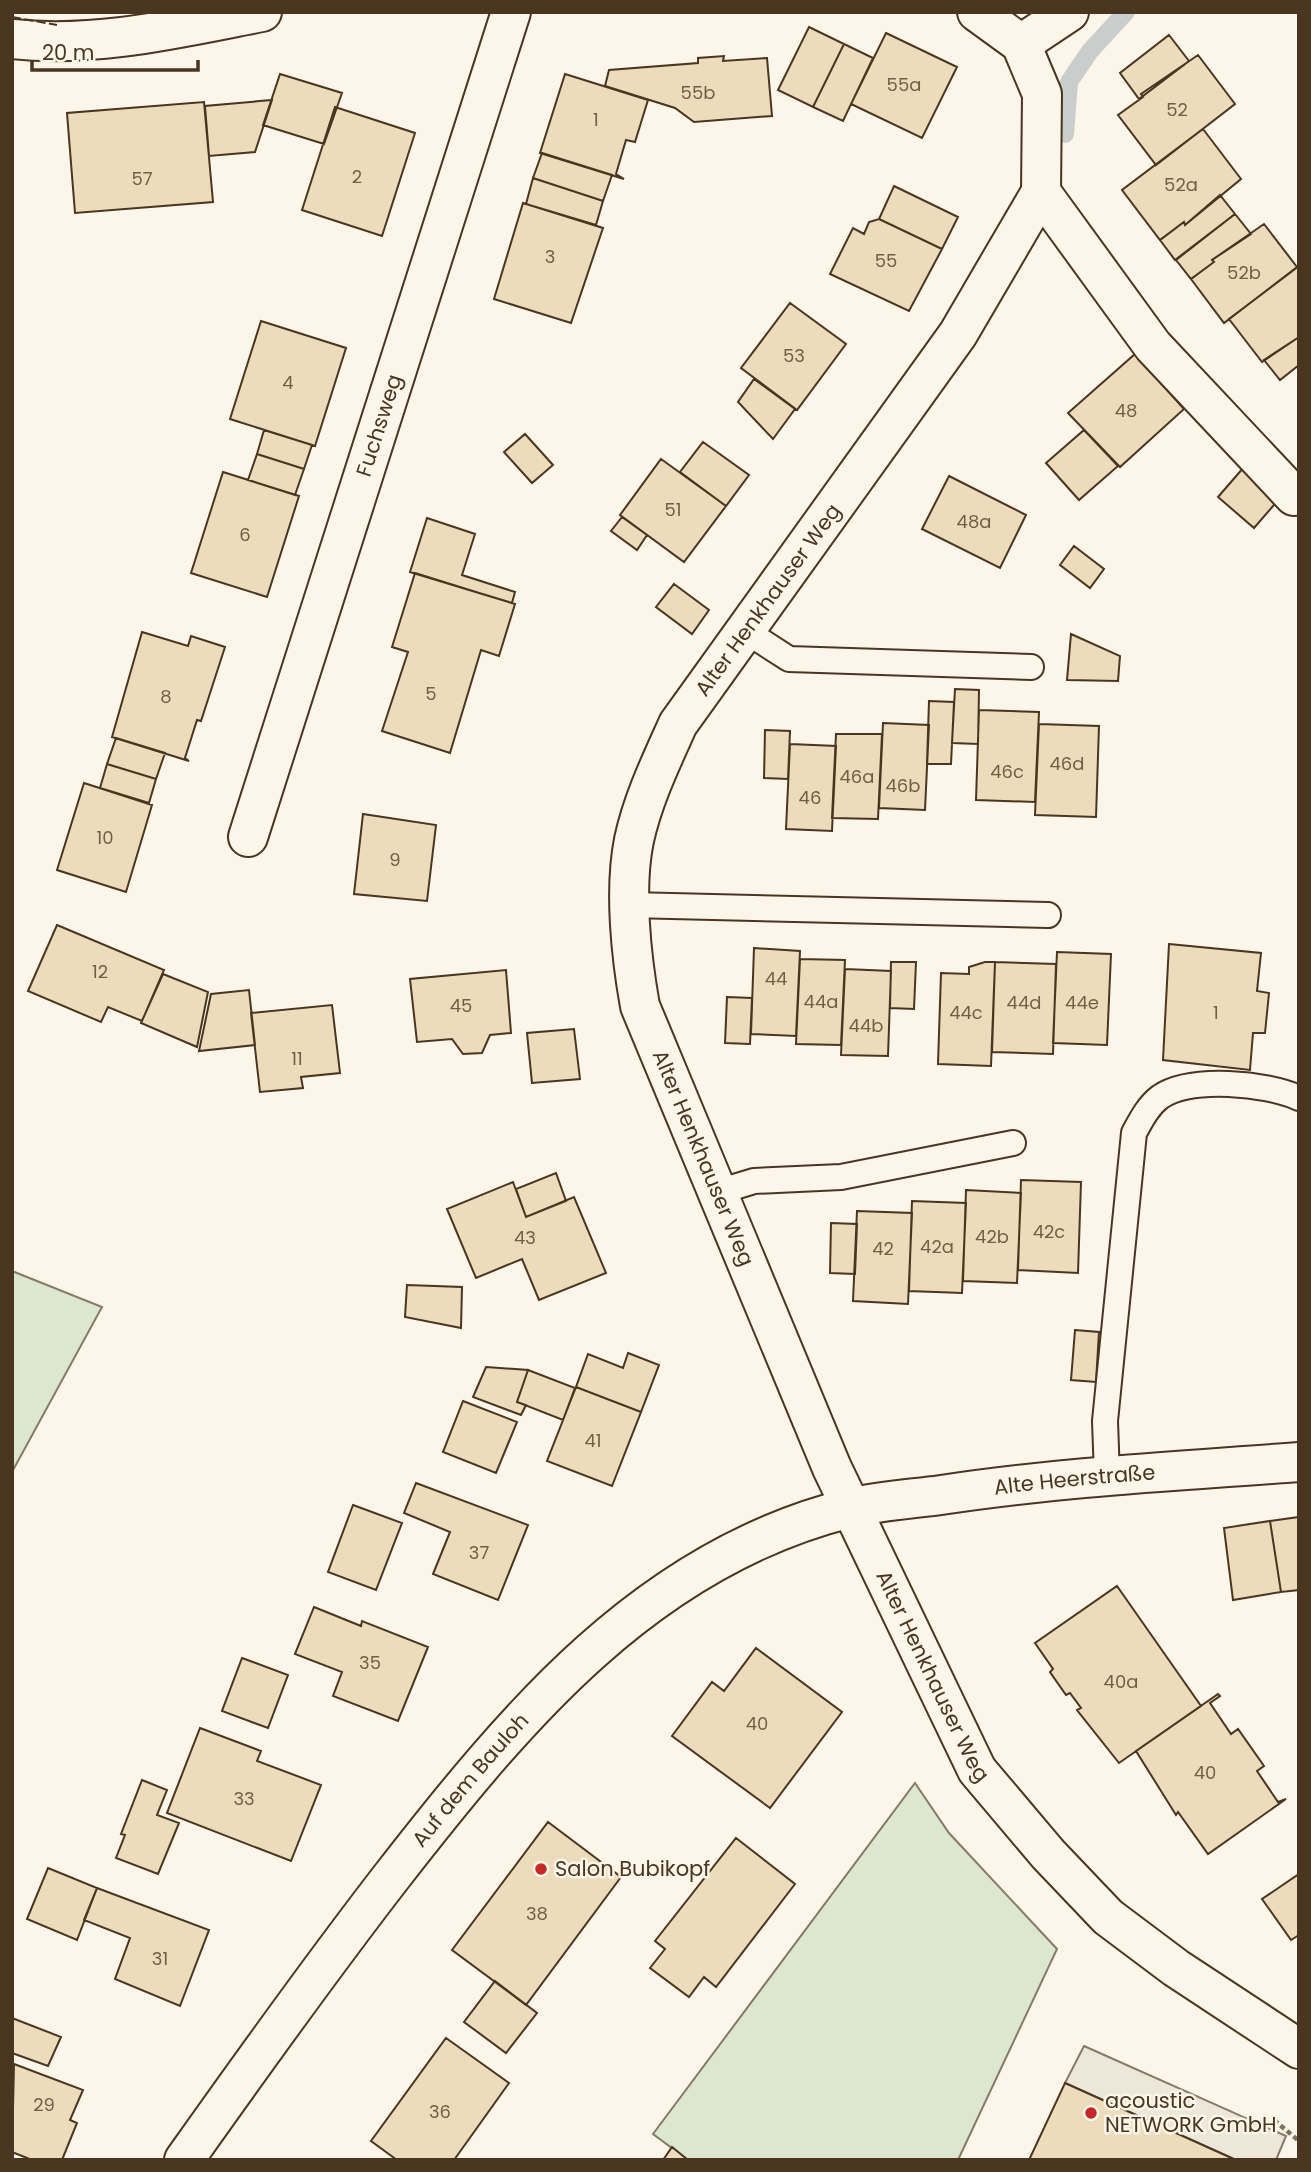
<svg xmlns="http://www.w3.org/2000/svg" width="1311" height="2172" viewBox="0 0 1311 2172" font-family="Poppins,sans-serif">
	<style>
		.green { fill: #dce7d0; stroke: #887966; stroke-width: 2 }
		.parking { fill: #ede7d9; stroke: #887966; stroke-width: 2 }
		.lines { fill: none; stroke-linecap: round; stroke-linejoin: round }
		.stream { stroke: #c9cecd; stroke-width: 18 }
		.building { fill: #ecdcbc; stroke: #4a3520; stroke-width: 2 }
		.service-casing { stroke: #4a3520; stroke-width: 28 }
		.minor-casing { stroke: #4a3520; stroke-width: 42 }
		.path { stroke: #7f6f5c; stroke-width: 4.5; stroke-dasharray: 5 3.5; stroke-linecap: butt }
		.service { stroke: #fbf6e9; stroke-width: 24 }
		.minor { stroke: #fbf6e9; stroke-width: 38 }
		.fence { stroke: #4a3520; stroke-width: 2; stroke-dasharray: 9 3.5; stroke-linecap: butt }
		.poi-dot { fill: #c62828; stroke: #fbf6e9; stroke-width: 2.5 }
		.labels { text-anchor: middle; stroke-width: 5; stroke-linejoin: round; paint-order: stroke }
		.number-label { font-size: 18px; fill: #725f47 }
		.street-label { font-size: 21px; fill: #4a3520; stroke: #fbf6e9 }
		.poi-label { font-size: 21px; fill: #4a3520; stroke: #fbf6e9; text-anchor: start }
	</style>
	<rect width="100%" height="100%" fill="#fbf6e9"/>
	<path class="green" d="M 12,1271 L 102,1307 L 12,1472 Z
		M 915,1783 L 949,1833 L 1057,1949 L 958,2160 L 688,2160 L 653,2134 Z"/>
	<path class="parking" d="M 1084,2046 L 1286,2136 L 1276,2160 L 1236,2160 L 1065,2083 Z"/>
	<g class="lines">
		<path class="stream" d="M 1065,134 L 1069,82 L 1090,51 L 1126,12"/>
	</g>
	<path class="building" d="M 809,27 L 844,44 L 813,107 L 778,90 Z
		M 886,33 L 957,67 L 922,138 L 851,104 Z
		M 1169,35 L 1189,61 L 1139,99 L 1120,73 Z
		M 844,44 L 873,58 L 843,121 L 813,107 Z
		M 1198,55 L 1235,104 L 1156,165 L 1118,115 L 1143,97 L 1141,94 Z
		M 724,56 L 723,61 L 767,58 L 772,116 L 694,122 L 675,108 L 605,86 L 609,70 L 698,63 L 698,58 Z
		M 280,74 L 342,93 L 324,144 L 263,125 Z
		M 565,74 L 648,100 L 635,142 L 626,140 L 616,174 L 624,179 L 540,153 Z
		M 272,100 L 255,152 L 209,156 L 205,106 Z
		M 204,102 L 213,202 L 75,213 L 67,113 Z
		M 335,107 L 415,133 L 382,236 L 302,210 Z
		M 1203,129 L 1241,179 L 1185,225 L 1184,222 L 1160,240 L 1122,190 Z
		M 542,153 L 612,175 L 603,201 L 533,178 Z
		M 533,178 L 603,201 L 596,225 L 526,204 Z
		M 894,186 L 958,217 L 942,249 L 879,219 Z
		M 1220,195 L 1235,214 L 1175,260 L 1160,240 L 1184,222 L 1185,225 Z
		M 523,203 L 603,228 L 571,323 L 494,299 Z
		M 1235,214 L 1251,234 L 1212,260 L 1214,262 L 1191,279 L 1176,260 Z
		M 879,219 L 942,249 L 909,311 L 830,274 L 853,228 L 864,234 L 869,222 Z
		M 1264,224 L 1297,267 L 1224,323 L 1191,279 L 1214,262 L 1212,260 Z
		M 1299,266 L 1299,337 L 1262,362 L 1229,319 Z
		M 790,303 L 846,344 L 797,410 L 741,368 Z
		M 261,321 L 346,348 L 315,446 L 230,419 Z
		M 1299,337 L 1299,365 L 1280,380 L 1264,360 Z
		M 1135,354 L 1184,409 L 1120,467 L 1068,413 Z
		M 754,379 L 795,409 L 773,439 L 738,402 Z
		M 264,430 L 312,445 L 304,469 L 257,454 Z
		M 1084,430 L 1118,466 L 1079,500 L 1046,463 Z
		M 525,434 L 553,465 L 532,483 L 504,452 Z
		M 703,442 L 749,475 L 726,506 L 680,472 Z
		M 257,454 L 304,469 L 295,495 L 248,480 Z
		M 661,459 L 726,506 L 684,562 L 620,515 Z
		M 1244,467 L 1280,498 L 1254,528 L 1218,497 Z
		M 223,472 L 299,496 L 267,597 L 191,573 Z
		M 949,476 L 1026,515 L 1000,568 L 922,529 Z
		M 622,517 L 647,535 L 637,550 L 611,531 Z
		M 427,518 L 475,534 L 462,575 L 515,592 L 512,603 L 410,572 Z
		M 1074,546 L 1104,569 L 1090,588 L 1060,565 Z
		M 415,573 L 515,604 L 499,656 L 481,650 L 450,753 L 382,731 L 408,652 L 392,647 Z
		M 674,584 L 709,610 L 692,634 L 656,607 Z
		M 142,632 L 188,646 L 191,636 L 225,647 L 201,721 L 197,720 L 185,758 L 189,761 L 112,737 Z
		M 1071,634 L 1120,656 L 1118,681 L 1067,680 Z
		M 955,689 L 979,690 L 978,744 L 952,743 Z
		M 929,701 L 954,702 L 951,764 L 927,764 Z
		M 979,710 L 1039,712 L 1035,802 L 976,800 Z
		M 883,723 L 929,725 L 925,810 L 879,808 Z
		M 1039,724 L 1099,726 L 1096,817 L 1035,815 Z
		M 765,730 L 790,731 L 788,779 L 764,778 Z
		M 836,734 L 882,734 L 878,819 L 832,818 Z
		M 116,738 L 165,753 L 156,779 L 107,764 Z
		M 790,744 L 836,746 L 832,831 L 786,829 Z
		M 107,764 L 156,779 L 149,803 L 100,788 Z
		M 84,783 L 152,805 L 126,892 L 57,870 Z
		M 363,814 L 436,825 L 427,901 L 354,894 Z
		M 57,925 L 164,970 L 142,1021 L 108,1007 L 101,1022 L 28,991 Z
		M 1169,944 L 1261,953 L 1257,991 L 1269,993 L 1265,1033 L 1253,1033 L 1250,1070 L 1163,1060 Z
		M 754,948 L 800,951 L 796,1036 L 751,1034 Z
		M 1057,952 L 1111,954 L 1107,1045 L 1053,1043 Z
		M 800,959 L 845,960 L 841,1045 L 796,1044 Z
		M 891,962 L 916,962 L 914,1009 L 890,1008 Z
		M 985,962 L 995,962 L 991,1066 L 938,1064 L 941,973 L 969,974 L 969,967 Z
		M 995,962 L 1056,964 L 1053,1054 L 992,1052 Z
		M 845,969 L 891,971 L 888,1056 L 841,1055 Z
		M 506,970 L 511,1033 L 490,1035 L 482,1053 L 463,1054 L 452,1039 L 417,1042 L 410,979 Z
		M 163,974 L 208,992 L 197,1047 L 141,1023 Z
		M 249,990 L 255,1045 L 199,1051 L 211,994 Z
		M 727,997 L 752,998 L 750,1044 L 725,1043 Z
		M 332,1005 L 340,1073 L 301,1077 L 303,1088 L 260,1092 L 251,1013 Z
		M 574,1029 L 580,1079 L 532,1083 L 527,1033 Z
		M 556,1173 L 566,1201 L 526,1217 L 516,1189 Z
		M 1021,1180 L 1081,1182 L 1078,1273 L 1018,1270 Z
		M 513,1182 L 526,1217 L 574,1197 L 606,1273 L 539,1300 L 522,1259 L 476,1278 L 447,1209 Z
		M 966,1190 L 1021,1193 L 1017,1283 L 963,1281 Z
		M 912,1201 L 966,1203 L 962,1293 L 909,1291 Z
		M 857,1211 L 912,1213 L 908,1304 L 853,1301 Z
		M 831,1223 L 857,1224 L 855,1274 L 830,1273 Z
		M 407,1285 L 462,1287 L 461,1328 L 405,1317 Z
		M 1075,1330 L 1099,1332 L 1096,1382 L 1071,1380 Z
		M 628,1353 L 659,1365 L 641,1412 L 576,1387 L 588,1354 L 623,1368 Z
		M 486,1367 L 528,1370 L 517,1402 L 526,1405 L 521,1415 L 473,1397 Z
		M 528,1370 L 575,1388 L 563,1420 L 517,1402 Z
		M 576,1387 L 641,1412 L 612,1486 L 547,1461 Z
		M 463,1401 L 517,1422 L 496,1473 L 443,1452 Z
		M 416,1483 L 528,1525 L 498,1600 L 433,1574 L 450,1532 L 404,1513 Z
		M 353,1505 L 402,1523 L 376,1590 L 328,1572 Z
		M 1299,1517 L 1299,1590 L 1281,1592 L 1270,1521 Z
		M 1270,1521 L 1281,1592 L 1233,1600 L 1224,1528 Z
		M 1117,1586 L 1201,1706 L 1119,1763 L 1077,1710 L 1081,1708 L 1070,1693 L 1066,1695 L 1050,1672 L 1053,1669 L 1035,1643 Z
		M 314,1607 L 361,1626 L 362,1621 L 428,1647 L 398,1721 L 333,1696 L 342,1672 L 295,1654 Z
		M 756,1648 L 842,1712 L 770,1808 L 672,1736 L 712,1682 L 724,1691 Z
		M 242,1658 L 288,1675 L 268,1728 L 222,1711 Z
		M 1218,1694 L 1220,1696 L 1210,1703 L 1231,1734 L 1238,1729 L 1264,1766 L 1257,1771 L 1278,1802 L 1286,1799 L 1208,1854 L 1178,1812 L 1176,1815 L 1136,1751 Z
		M 200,1728 L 261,1751 L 257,1761 L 321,1785 L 291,1861 L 167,1813 Z
		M 142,1780 L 167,1790 L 157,1815 L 179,1823 L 158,1874 L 116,1858 L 125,1835 L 121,1834 Z
		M 548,1822 L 621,1877 L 526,2005 L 452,1950 Z
		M 736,1838 L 795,1884 L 716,1987 L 704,1977 L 689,1997 L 650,1968 L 665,1949 L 655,1941 Z
		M 48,1868 L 97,1888 L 77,1940 L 27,1919 Z
		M 1299,1874 L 1299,1935 L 1291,1940 L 1262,1899 Z
		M 97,1888 L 209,1930 L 180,2006 L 115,1979 L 130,1938 L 84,1920 Z
		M 495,1981 L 537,2013 L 506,2053 L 464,2022 Z
		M 12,2018 L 61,2037 L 48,2066 L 12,2053 Z
		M 446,2038 L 509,2083 L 454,2160 L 397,2160 L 371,2141 Z
		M 14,2064 L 83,2090 L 70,2120 L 77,2123 L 62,2160 L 32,2160 L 12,2152 Z
		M 1065,2083 L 1236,2160 L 1029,2160 Z
		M 672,2147 L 688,2160 L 663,2160 Z"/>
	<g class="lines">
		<defs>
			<path id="service" d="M 744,630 L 789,659 L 1031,667
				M 630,905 L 1048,915
				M 718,1192 L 754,1181 L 841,1177 L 1013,1143
				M 1107,1476 L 1105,1421 L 1134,1133 C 1141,1120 1148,1106 1160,1097 C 1191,1076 1266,1083 1299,1098"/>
			<g id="minor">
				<path id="s1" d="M 977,12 L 1021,44 L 1042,94 L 1041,192 L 958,334 L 678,724 C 661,762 643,799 634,840 C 624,889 631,956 640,1006 L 832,1468 L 977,1770 L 1048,1854 L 1108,1917 L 1176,1968 L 1299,2049"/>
				<path d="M 12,39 C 97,48 179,28 262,12"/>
				<path d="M 1021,44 L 1069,12"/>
				<path d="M 1041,192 L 1153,346 L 1294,496"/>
				<path id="s2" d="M 248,837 L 511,12"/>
				<path id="s3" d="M 184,2160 C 252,2064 320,1969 392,1876 C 515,1718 647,1558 850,1508 C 879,1501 911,1499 941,1495 C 1059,1477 1179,1471 1299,1462"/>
			</g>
		</defs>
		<use href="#service" class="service-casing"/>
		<use href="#minor" class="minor-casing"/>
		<path class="path" d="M 1274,2120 L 1299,2141"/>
		<use href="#service" class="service"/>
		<use href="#minor" class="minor"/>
		<path class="fence" d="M 12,17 L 57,25"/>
	</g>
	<g class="poi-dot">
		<circle cx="541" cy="1869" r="7"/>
		<circle cx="1091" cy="2113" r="7"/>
	</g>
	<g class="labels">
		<g class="number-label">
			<text x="904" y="91">55a</text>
			<text x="698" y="99">55b</text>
			<text x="1177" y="116">52</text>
			<text x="596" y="126">1</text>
			<text x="357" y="183">2</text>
			<text x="142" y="185">57</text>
			<text x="1181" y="191">52a</text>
			<text x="550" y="263">3</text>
			<text x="886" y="267">55</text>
			<text x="1244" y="279">52b</text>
			<text x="794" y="362">53</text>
			<text x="288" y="389">4</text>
			<text x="1126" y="417">48</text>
			<text x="673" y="516">51</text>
			<text x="974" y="528">48a</text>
			<text x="245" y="541">6</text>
			<text x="431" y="700">5</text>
			<text x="166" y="703">8</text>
			<text x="1067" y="770">46d</text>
			<text x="1007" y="778">46c</text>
			<text x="857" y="783">46a</text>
			<text x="903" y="792">46b</text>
			<text x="810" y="804">46</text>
			<text x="105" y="844">10</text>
			<text x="395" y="866">9</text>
			<text x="100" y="978">12</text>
			<text x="776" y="985">44</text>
			<text x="821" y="1008">44a</text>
			<text x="1024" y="1009">44d</text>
			<text x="1082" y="1009">44e</text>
			<text x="461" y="1012">45</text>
			<text x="966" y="1019">44c</text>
			<text x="1216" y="1019">1</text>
			<text x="866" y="1032">44b</text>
			<text x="297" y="1065">11</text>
			<text x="1049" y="1238">42c</text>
			<text x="992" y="1243">42b</text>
			<text x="525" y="1244">43</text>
			<text x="937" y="1253">42a</text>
			<text x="883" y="1255">42</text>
			<text x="593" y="1447">41</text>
			<text x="479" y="1559">37</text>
			<text x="370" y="1669">35</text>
			<text x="1121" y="1688">40a</text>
			<text x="757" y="1730">40</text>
			<text x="1205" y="1779">40</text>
			<text x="244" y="1805">33</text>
			<text x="537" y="1920">38</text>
			<text x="160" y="1965">31</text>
			<text x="44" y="2111">29</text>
			<text x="440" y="2118">36</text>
		</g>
		<g class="street-label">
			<text dy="7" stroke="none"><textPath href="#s2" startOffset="432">Fuchsweg</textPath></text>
			<text transform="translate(768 600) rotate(-54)" y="7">Alter Henkhauser Weg</text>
			<text dy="7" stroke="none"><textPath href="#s1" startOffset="1307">Alter Henkhauser Weg</textPath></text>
			<text dy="7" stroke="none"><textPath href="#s3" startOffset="1178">Alte Heerstraße</textPath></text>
			<text dy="7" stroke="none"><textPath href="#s1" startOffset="1874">Alter Henkhauser Weg</textPath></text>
			<text dy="7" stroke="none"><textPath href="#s3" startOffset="476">Auf dem Bauloh</textPath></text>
		</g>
		<g class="poi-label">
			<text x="555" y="1876">Salon Bubikopf</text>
			<text x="1105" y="2108">acoustic<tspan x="1105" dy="24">NETWORK GmbH</tspan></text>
		</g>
	</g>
	<rect width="1311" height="2172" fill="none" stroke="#4a3520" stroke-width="28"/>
	<path d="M32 60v10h166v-10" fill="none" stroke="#4a3520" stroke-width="3.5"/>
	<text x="42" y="60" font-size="21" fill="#4a3520" stroke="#fbf6e9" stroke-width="5" paint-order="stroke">20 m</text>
</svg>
